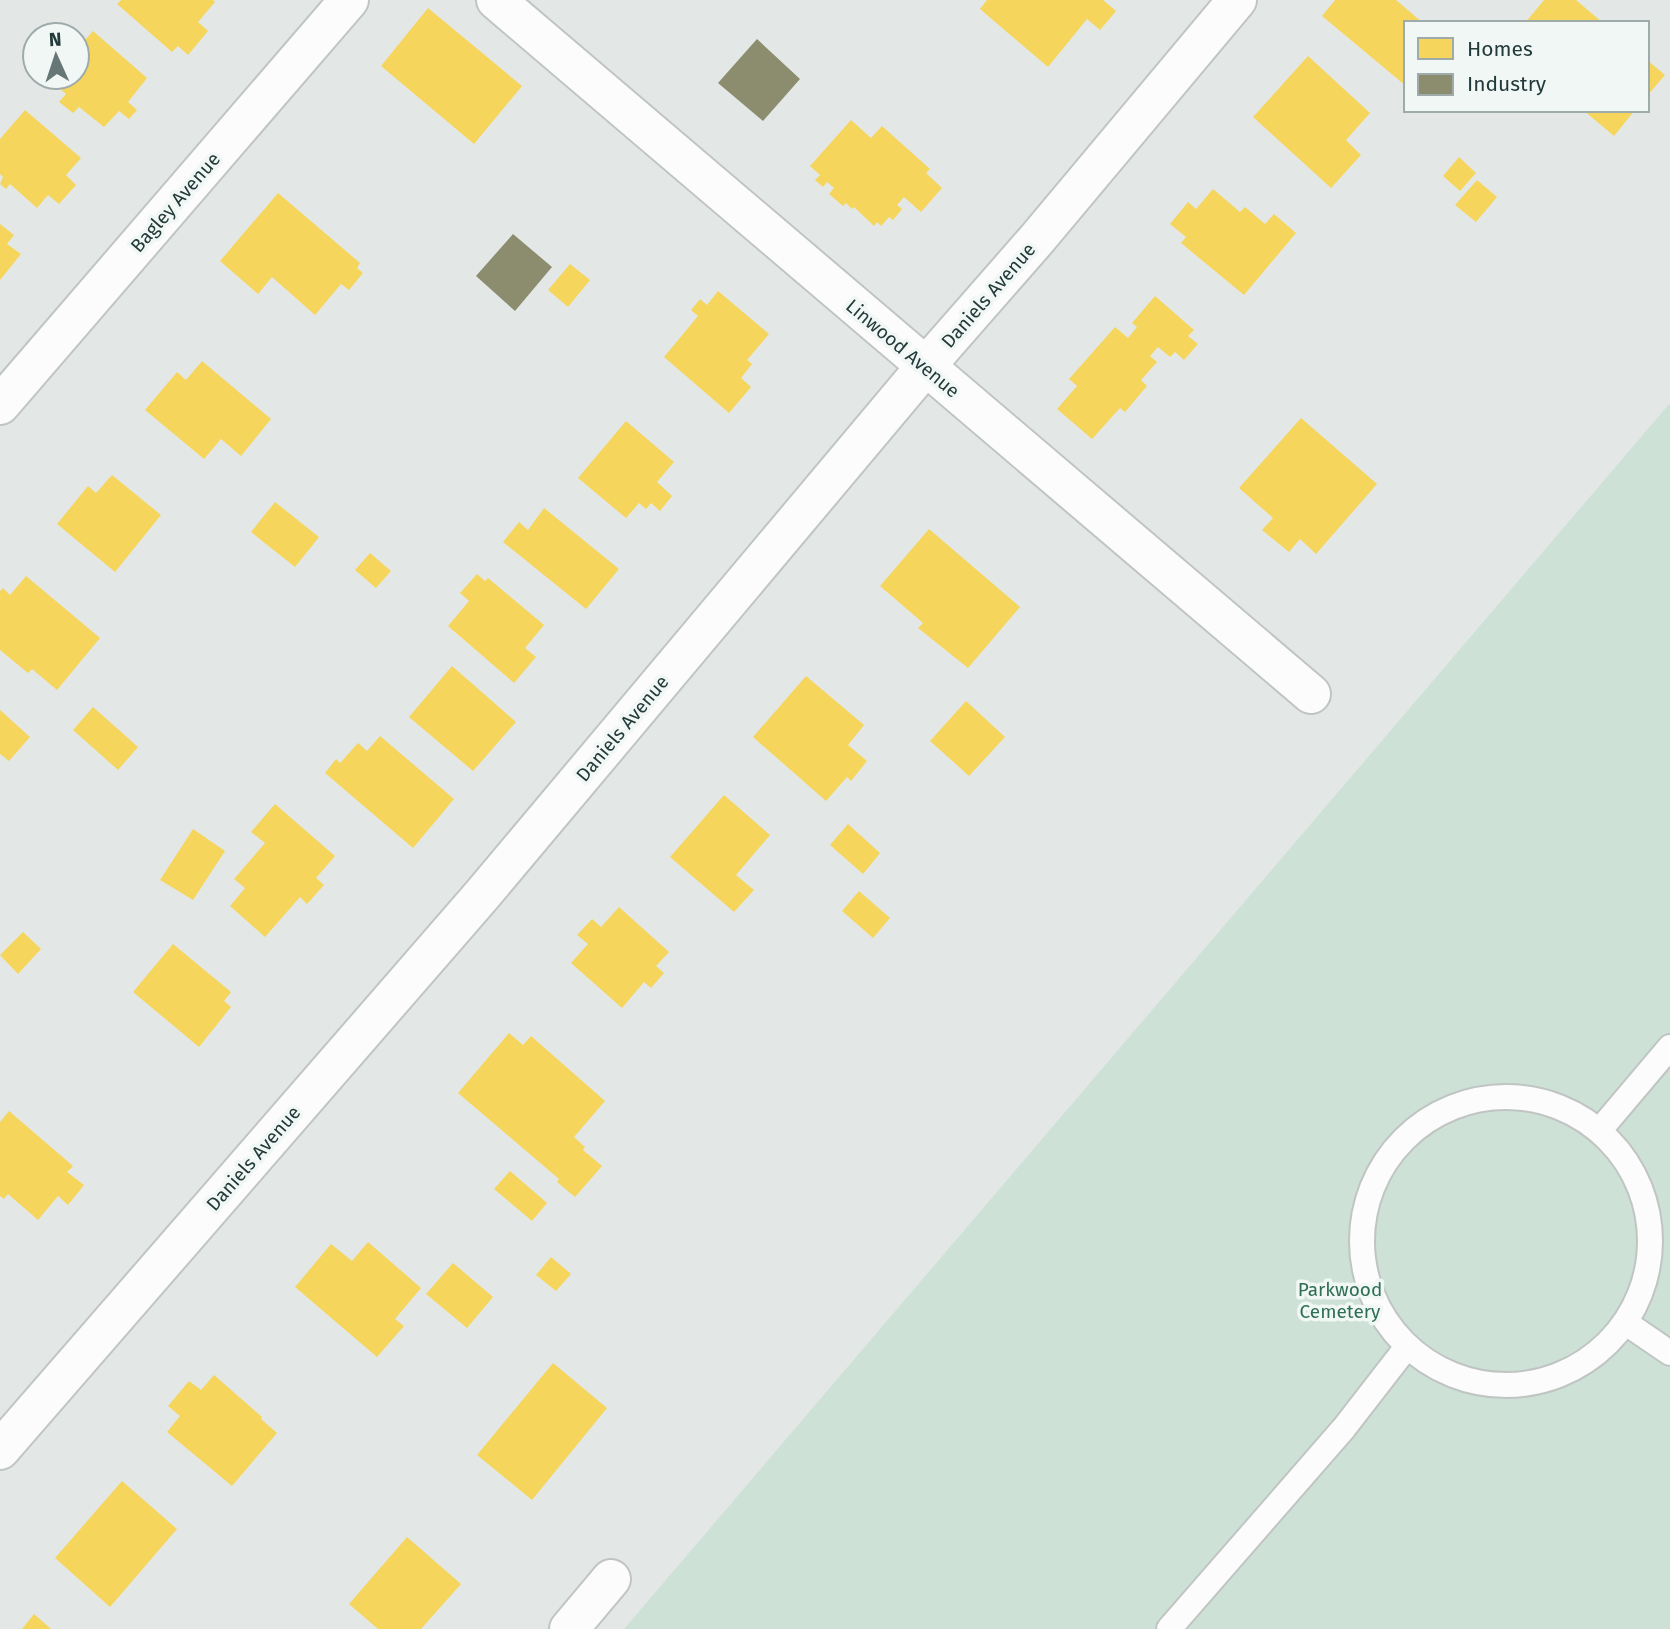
<svg xmlns="http://www.w3.org/2000/svg" width="1670" height="1629" viewBox="0 0 1670 1629" font-family="'Fira Sans',sans-serif">
	<style>
		.green { fill: #cde1d7 }
		.homes { fill: #f6d55c }
		.industry { fill: #8c8c6e }
		.lines { fill: none; stroke-linecap: round; stroke-linejoin: round }
		.lane-casing { stroke: #c0c5c4; stroke-width: 28 }
		.street-casing { stroke: #c0c5c4; stroke-width: 42 }
		.lane { stroke: #fbfcfb; stroke-width: 24 }
		.street { stroke: #fbfcfb; stroke-width: 38 }
		.labels { text-anchor: middle; stroke-width: 7; stroke-linejoin: round; paint-order: stroke }
		.street-label { font-size: 19px; fill: #223a39; stroke: #f1f7f5 }
		.park-label { font-size: 19px; fill: #2f6e55; stroke: #f1f7f5 }
	</style>
	<rect width="100%" height="100%" fill="#e3e8e7"/>
	<path class="green" d="M 1670,403 L 1670,1629 L 624,1629 Z"/>
	<path class="homes" d="M 121,0 L 213,0 L 215,2 L 198,22 L 208,31 L 188,55 L 178,46 L 172,52 L 117,4 Z
		M 987,0 L 1103,0 L 1116,11 L 1100,30 L 1087,19 L 1048,67 L 980,9 Z
		M 1335,0 L 1396,0 L 1423,23 L 1406,23 L 1406,86 L 1322,16 Z
		M 1544,0 L 1576,0 L 1603,23 L 1525,23 Z
		M 428,8 L 522,86 L 474,144 L 381,66 Z
		M 93,31 L 147,78 L 128,102 L 137,110 L 129,119 L 119,111 L 104,127 L 79,107 L 73,113 L 59,102 L 66,94 L 46,77 L 77,77 L 77,49 Z
		M 1308,56 L 1370,113 L 1346,140 L 1361,155 L 1331,188 L 1253,117 Z
		M 1647,60 L 1665,75 L 1647,96 Z
		M 25,110 L 81,158 L 66,175 L 76,185 L 59,204 L 48,195 L 37,208 L 10,184 L 6,189 L 0,184 L 3,177 L 0,174 L 0,139 Z
		M 1583,110 L 1635,110 L 1614,136 Z
		M 851,120 L 871,138 L 882,126 L 930,169 L 926,173 L 942,188 L 921,212 L 904,197 L 897,205 L 902,209 L 893,220 L 889,217 L 881,226 L 877,222 L 874,226 L 854,207 L 852,209 L 846,203 L 843,206 L 829,194 L 834,188 L 827,182 L 823,187 L 815,180 L 820,175 L 810,166 Z
		M 1459,157 L 1476,173 L 1460,191 L 1443,176 Z
		M 1477,180 L 1497,197 L 1476,222 L 1455,205 Z
		M 1213,189 L 1240,212 L 1245,207 L 1265,224 L 1274,214 L 1296,233 L 1244,295 L 1181,243 L 1186,237 L 1170,224 L 1188,202 L 1196,209 Z
		M 278,193 L 360,263 L 357,268 L 363,273 L 349,290 L 341,284 L 315,315 L 272,277 L 258,294 L 220,261 Z
		M 0,224 L 14,235 L 7,244 L 21,254 L 0,280 Z
		M 570,264 L 590,280 L 568,307 L 548,290 Z
		M 718,291 L 769,334 L 747,360 L 752,364 L 741,378 L 751,387 L 729,413 L 664,357 L 698,316 L 691,310 L 700,299 L 707,305 Z
		M 1155,296 L 1194,330 L 1188,336 L 1198,344 L 1184,360 L 1175,352 L 1170,357 L 1158,347 L 1150,356 L 1157,362 L 1141,380 L 1147,386 L 1125,412 L 1120,408 L 1092,439 L 1057,409 L 1077,386 L 1069,379 L 1115,327 L 1128,338 L 1137,327 L 1132,323 Z
		M 202,361 L 271,419 L 241,456 L 221,439 L 204,459 L 145,410 L 177,372 L 186,380 Z
		M 1301,418 L 1377,484 L 1316,554 L 1300,539 L 1289,552 L 1262,530 L 1273,518 L 1239,488 Z
		M 626,421 L 674,462 L 657,482 L 672,496 L 660,511 L 651,503 L 646,509 L 639,503 L 626,518 L 578,478 Z
		M 112,475 L 161,515 L 115,572 L 57,524 L 88,486 L 96,493 Z
		M 275,502 L 319,537 L 295,567 L 251,532 Z
		M 544,508 L 619,569 L 586,609 L 503,542 L 519,522 L 528,530 Z
		M 929,529 L 1020,607 L 968,668 L 918,628 L 923,623 L 880,586 Z
		M 370,553 L 391,571 L 376,588 L 355,570 Z
		M 477,574 L 485,581 L 488,578 L 544,625 L 525,648 L 536,657 L 514,683 L 448,626 L 469,601 L 460,593 Z
		M 26,576 L 100,638 L 57,690 L 32,669 L 28,673 L 0,650 L 0,591 L 3,588 L 10,595 Z
		M 452,666 L 516,722 L 473,771 L 409,717 Z
		M 806,676 L 864,725 L 848,745 L 867,761 L 851,781 L 847,777 L 826,801 L 753,737 Z
		M 966,701 L 1005,737 L 969,776 L 930,741 Z
		M 93,707 L 138,747 L 118,770 L 73,730 Z
		M 0,710 L 30,737 L 9,761 L 0,754 Z
		M 380,736 L 454,799 L 413,848 L 325,773 L 336,759 L 340,763 L 358,743 L 367,751 Z
		M 724,795 L 770,835 L 736,875 L 754,890 L 734,912 L 670,857 Z
		M 275,804 L 335,856 L 316,878 L 324,885 L 307,904 L 300,897 L 265,937 L 230,906 L 245,888 L 234,879 L 265,843 L 251,832 Z
		M 848,824 L 880,853 L 863,874 L 830,845 Z
		M 193,829 L 225,851 L 193,900 L 160,880 Z
		M 859,891 L 890,918 L 873,938 L 842,911 Z
		M 619,907 L 669,952 L 656,966 L 664,973 L 651,988 L 644,982 L 622,1008 L 571,963 L 588,944 L 577,935 L 592,919 L 601,927 Z
		M 23,932 L 41,949 L 18,974 L 0,955 Z
		M 173,944 L 231,992 L 224,1001 L 231,1007 L 199,1047 L 133,992 Z
		M 509,1033 L 523,1045 L 531,1036 L 605,1101 L 574,1137 L 585,1147 L 583,1150 L 602,1166 L 575,1197 L 557,1182 L 559,1179 L 458,1093 Z
		M 9,1111 L 73,1166 L 67,1172 L 84,1185 L 68,1205 L 58,1196 L 38,1220 L 8,1194 L 4,1199 L 0,1196 L 0,1122 Z
		M 510,1171 L 547,1203 L 532,1221 L 494,1189 Z
		M 368,1242 L 421,1288 L 395,1319 L 404,1326 L 377,1357 L 295,1287 L 331,1244 L 352,1261 Z
		M 551,1257 L 571,1274 L 556,1291 L 536,1275 Z
		M 453,1263 L 493,1297 L 467,1328 L 426,1294 Z
		M 553,1363 L 607,1408 L 532,1500 L 477,1455 Z
		M 214,1375 L 262,1417 L 261,1419 L 277,1433 L 232,1486 L 167,1432 L 180,1416 L 168,1406 L 189,1381 L 201,1390 Z
		M 122,1481 L 177,1529 L 110,1607 L 55,1558 Z
		M 407,1537 L 461,1584 L 421,1629 L 378,1629 L 349,1604 Z
		M 34,1614 L 51,1629 L 22,1629 Z"/>
	<path class="industry" d="M 757,39 L 800,79 L 763,121 L 718,83 Z
		M 513,234 L 552,267 L 515,311 L 476,276 Z"/>
	<g class="lines">
		<defs>
			<path id="lane" d="M1362 1241a144 144 0 1 1 288 0a144 144 0 1 1-288 0Z
				M 1599,1131 L 1670,1047
				M 1626,1323 L 1670,1353
				M 1169,1629 L 1344,1428 L 1406,1348"/>
			<path id="street" d="M 496,0 L 1311,694
				M 0,405 L 349,0
				M 0,1450 L 482,895 L 925,367 L 1037,239 L 1237,0
				M 569,1629 L 611,1579"/>
		</defs>
		<use href="#lane" class="lane-casing"/>
		<use href="#street" class="street-casing"/>
		<use href="#lane" class="lane"/>
		<use href="#street" class="street"/>
	</g>
	<g class="labels">
		<g class="street-label">
			<text transform="translate(175 202) rotate(-49)" y="7">Bagley Avenue</text>
			<text transform="translate(988 295) rotate(-49)" y="7">Daniels Avenue</text>
			<text transform="translate(903 348) rotate(40)" y="7">Linwood Avenue</text>
			<text transform="translate(622 728) rotate(-50)" y="7">Daniels Avenue</text>
			<text transform="translate(253 1158) rotate(-49)" y="7">Daniels Avenue</text>
		</g>
		<g class="park-label">
			<text x="1340" y="1296">Parkwood<tspan x="1340" dy="22">Cemetery</tspan></text>
		</g>
	</g>
	<rect x="1404" y="21" width="245" height="91" fill="#f1f7f5" stroke="#9eabaa" stroke-width="2"/>
	<rect x="1418" y="38" width="35" height="21" fill="#f6d55c" stroke="#9eabaa" stroke-width="2"/>
	<text x="1467" y="56" font-size="21" fill="#223a39">Homes</text>
	<rect x="1418" y="74" width="35" height="21" fill="#8c8c6e" stroke="#9eabaa" stroke-width="2"/>
	<text x="1467" y="91" font-size="21" fill="#223a39">Industry</text>
	<g transform="translate(56 56) rotate(357)"><circle r="33" fill="#f1f7f5" stroke="#9eabaa" stroke-width="2"/>
	<path d="M0-5L12 26L0 18L-12 26Z" fill="#667776"/>
	<text y="-10" font-size="19" font-weight="bold" text-anchor="middle" fill="#223a39">N</text>
	</g>
</svg>
